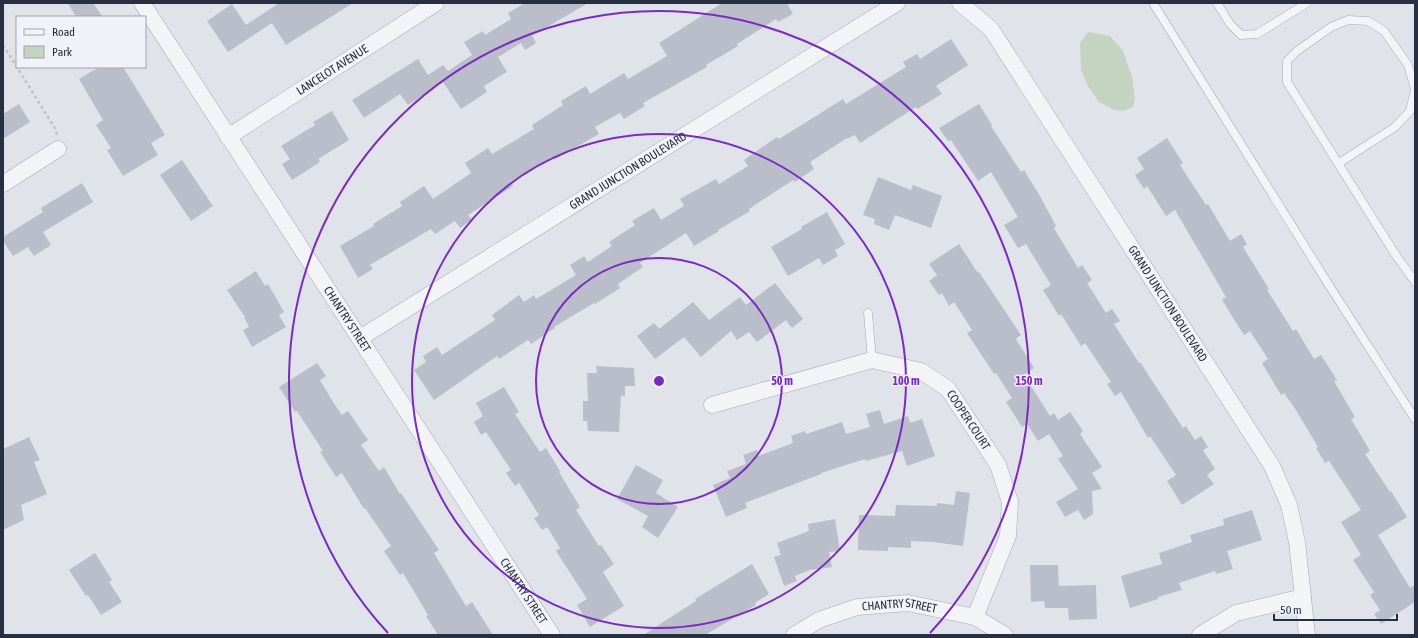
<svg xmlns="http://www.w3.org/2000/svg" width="1418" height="638" viewBox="0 0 1418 638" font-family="'Asap Condensed',sans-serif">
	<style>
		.green { fill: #c4d4c1 }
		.building { fill: #babeca }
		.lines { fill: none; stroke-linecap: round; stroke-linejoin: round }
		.service-casing { stroke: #a5a9b4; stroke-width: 9 }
		.minor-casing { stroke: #a5a9b4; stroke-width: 17 }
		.path { stroke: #bec1c9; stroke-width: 2.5; stroke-dasharray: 3 3; stroke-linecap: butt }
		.service { stroke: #f3f4f8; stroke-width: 8 }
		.minor { stroke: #f3f4f8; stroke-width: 16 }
		.ring { fill: none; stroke: #7b2cbf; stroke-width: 2 }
		.labels { text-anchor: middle; stroke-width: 3; stroke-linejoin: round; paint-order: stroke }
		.street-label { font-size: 12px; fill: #282f42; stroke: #f0f2f7 }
		.centre { fill: #7b2cbf; stroke: #f0f2f7; stroke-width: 2 }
		.ring-label { font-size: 12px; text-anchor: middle; font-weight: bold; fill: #7b2cbf; stroke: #f0f2f7; stroke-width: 3; stroke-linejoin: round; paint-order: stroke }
	</style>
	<rect width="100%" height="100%" fill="#e0e3ea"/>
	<path class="green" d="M 1088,32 L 1110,36 L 1123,51 L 1132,77 L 1135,99 L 1133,107 L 1124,111 L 1114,110 L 1099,102 L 1088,86 L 1081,70 L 1080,43 Z"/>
	<path class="building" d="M 68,3 L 93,3 L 103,17 L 76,17 Z
		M 279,3 L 353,3 L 286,45 L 272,23 L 228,52 L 207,21 L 232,4 L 246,25 Z
		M 525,3 L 588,3 L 532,36 L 536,43 L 525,50 L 521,43 L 498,57 L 507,72 L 484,86 L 487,92 L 461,109 L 443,82 L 408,105 L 400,94 L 364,118 L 352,100 L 418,59 L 428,75 L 443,65 L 448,71 L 472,55 L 464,42 L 483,31 L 485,35 L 511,19 L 508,13 Z
		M 722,3 L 787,3 L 793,14 L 778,22 L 776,19 L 737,44 L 738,46 L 706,65 L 707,67 L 643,103 L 645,106 L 624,119 L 620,113 L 595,127 L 599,134 L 554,160 L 552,157 L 511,182 L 513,186 L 468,215 L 472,220 L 460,228 L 455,221 L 435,234 L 431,229 L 370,265 L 373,269 L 358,278 L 340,246 L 374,226 L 373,224 L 402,206 L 400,202 L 424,186 L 433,199 L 471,173 L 465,163 L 488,148 L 492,154 L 534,129 L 532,125 L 563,105 L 561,101 L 586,86 L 590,94 L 624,73 L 628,79 L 667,56 L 659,43 Z
		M 951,39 L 968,65 L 936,86 L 942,94 L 917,109 L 916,107 L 860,143 L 855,135 L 847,139 L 847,138 L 810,162 L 814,169 L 795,182 L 793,180 L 749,209 L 750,211 L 718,230 L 719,231 L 694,246 L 686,233 L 640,263 L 643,267 L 618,284 L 620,288 L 595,304 L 594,303 L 554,327 L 555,328 L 531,344 L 528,340 L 499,359 L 497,356 L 434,400 L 414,370 L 426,362 L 423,356 L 437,347 L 442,355 L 495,320 L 492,315 L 519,295 L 524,302 L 534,295 L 536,299 L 576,275 L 570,265 L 584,256 L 588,262 L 612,246 L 609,242 L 635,225 L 632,221 L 654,208 L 661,220 L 684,206 L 680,199 L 716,179 L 719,184 L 748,166 L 744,160 L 777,137 L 779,139 L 843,99 L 846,104 L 906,67 L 903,62 L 917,54 L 920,59 Z
		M 99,67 L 123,67 L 165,135 L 151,143 L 158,155 L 123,176 L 107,150 L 111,148 L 96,125 L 103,120 L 79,79 Z
		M 19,104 L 30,122 L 3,139 L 3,114 Z
		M 979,104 L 992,125 L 991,126 L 1021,172 L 1024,170 L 1040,196 L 1056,226 L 1054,228 L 1078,268 L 1082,265 L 1092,280 L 1087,283 L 1106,313 L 1112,309 L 1120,321 L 1114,324 L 1139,363 L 1140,362 L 1183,428 L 1186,426 L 1195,440 L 1201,436 L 1208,447 L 1203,450 L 1215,469 L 1207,475 L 1214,484 L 1182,505 L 1167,481 L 1176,475 L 1150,436 L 1148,438 L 1121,392 L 1115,396 L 1107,384 L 1111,382 L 1085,343 L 1081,346 L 1061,314 L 1059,316 L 1043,290 L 1051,285 L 1026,244 L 1018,248 L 1004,225 L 1018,217 L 991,172 L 978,181 L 951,140 L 948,141 L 939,128 Z
		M 332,111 L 349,140 L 318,159 L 320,162 L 292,180 L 282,164 L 290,159 L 281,146 L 315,125 L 313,122 Z
		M 1167,138 L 1183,163 L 1180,165 L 1206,205 L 1208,204 L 1230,241 L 1241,234 L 1247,244 L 1243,247 L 1269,289 L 1267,290 L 1293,331 L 1296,329 L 1314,359 L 1321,355 L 1337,380 L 1334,381 L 1355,417 L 1351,419 L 1370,451 L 1365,454 L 1390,492 L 1391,491 L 1407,517 L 1378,535 L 1410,588 L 1415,585 L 1415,602 L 1381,624 L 1374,614 L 1380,610 L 1370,595 L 1374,592 L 1353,560 L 1361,555 L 1341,522 L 1361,510 L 1329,461 L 1325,463 L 1316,448 L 1318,447 L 1294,407 L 1284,393 L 1281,395 L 1262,363 L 1268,359 L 1250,331 L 1244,335 L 1235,321 L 1222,300 L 1226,297 L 1175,210 L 1166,216 L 1147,186 L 1144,189 L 1135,175 L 1144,169 L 1137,158 Z
		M 182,160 L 213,206 L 191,221 L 160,175 Z
		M 878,177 L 911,190 L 913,185 L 942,196 L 931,228 L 895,215 L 889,230 L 874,224 L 875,219 L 863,215 Z
		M 82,183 L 93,202 L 43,232 L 51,245 L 34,256 L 28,247 L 13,256 L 3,241 L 3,237 L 43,212 L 41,208 Z
		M 827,212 L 845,244 L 835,250 L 838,256 L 823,265 L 819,258 L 788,276 L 771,247 L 802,229 L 801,227 Z
		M 959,244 L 978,273 L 979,272 L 1021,335 L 1016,339 L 1034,368 L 1024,375 L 1050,416 L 1054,413 L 1058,420 L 1070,412 L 1083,431 L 1080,434 L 1102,467 L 1092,473 L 1102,489 L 1092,491 L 1093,514 L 1084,520 L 1078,510 L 1065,517 L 1056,502 L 1078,489 L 1058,459 L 1063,456 L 1049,434 L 1038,441 L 1027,424 L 1022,427 L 1006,402 L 1012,398 L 996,373 L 994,374 L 967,333 L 972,330 L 954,302 L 949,306 L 942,293 L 939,295 L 929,281 L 937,275 L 929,264 Z
		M 256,271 L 265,286 L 268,284 L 284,312 L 279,315 L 286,327 L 252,347 L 243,330 L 249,327 L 244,317 L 245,317 L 227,290 Z
		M 775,283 L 803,319 L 792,328 L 786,320 L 757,342 L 749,332 L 737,340 L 731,331 L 701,357 L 684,337 L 655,359 L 637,336 L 654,323 L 659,329 L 693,302 L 709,320 L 740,297 L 746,305 Z
		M 317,363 L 326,376 L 320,380 L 333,402 L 342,415 L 348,411 L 368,440 L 361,445 L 379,471 L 384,467 L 400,494 L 401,493 L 439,550 L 434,553 L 466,606 L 472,602 L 493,635 L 438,635 L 426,616 L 428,615 L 403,573 L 400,575 L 384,551 L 391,546 L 365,508 L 364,509 L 342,473 L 336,477 L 320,452 L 323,451 L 297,411 L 295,412 L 279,387 Z
		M 596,366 L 634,368 L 635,386 L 625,386 L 625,396 L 621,396 L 619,432 L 588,431 L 587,421 L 583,421 L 583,401 L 588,401 L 587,373 L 597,373 Z
		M 504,387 L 519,412 L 515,414 L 540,452 L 546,448 L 560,471 L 559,472 L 580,507 L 576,510 L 599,546 L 601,545 L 614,564 L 603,572 L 624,606 L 590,627 L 577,605 L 587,599 L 556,551 L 560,548 L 547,527 L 542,530 L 534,518 L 539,515 L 519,483 L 515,486 L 506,473 L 511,470 L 486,432 L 481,435 L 474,422 L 483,416 L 476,403 Z
		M 880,410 L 884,424 L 908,416 L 910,423 L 922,419 L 935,456 L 907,466 L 902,451 L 866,461 L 865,459 L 821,473 L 821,474 L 745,503 L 747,508 L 726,517 L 713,485 L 730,478 L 727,471 L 746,464 L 743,455 L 757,450 L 759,456 L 793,443 L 791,436 L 805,431 L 806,434 L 842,422 L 846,434 L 870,427 L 866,414 Z
		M 29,437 L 40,460 L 34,462 L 47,494 L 21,505 L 24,520 L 3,530 L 3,449 Z
		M 636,465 L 663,480 L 656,493 L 678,507 L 658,538 L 642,527 L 648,516 L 617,499 Z
		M 956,491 L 970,493 L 963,546 L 933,542 L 911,541 L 911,548 L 888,547 L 888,551 L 858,550 L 859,515 L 895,516 L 896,505 L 937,506 L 937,503 L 954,505 Z
		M 1252,510 L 1262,540 L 1227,551 L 1233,569 L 1216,574 L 1215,571 L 1179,583 L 1182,590 L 1158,597 L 1158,599 L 1130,608 L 1121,576 L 1162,564 L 1159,553 L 1192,542 L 1190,535 L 1224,525 L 1223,519 Z
		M 835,519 L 840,551 L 829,552 L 832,567 L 810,570 L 795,576 L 797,581 L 784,586 L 774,557 L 781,555 L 777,543 L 809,531 L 808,524 Z
		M 95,553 L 112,580 L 109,582 L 122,602 L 101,615 L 88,595 L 86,596 L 69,570 Z
		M 752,564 L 769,594 L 755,603 L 756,605 L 705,635 L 643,635 L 696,601 L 695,599 Z
		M 1030,565 L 1058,565 L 1059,586 L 1096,585 L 1097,619 L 1069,620 L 1068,608 L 1045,608 L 1044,601 L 1031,602 Z"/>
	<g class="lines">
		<defs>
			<path id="service" d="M 1153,3 L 1332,290 L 1415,419
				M 1217,3 L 1230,24 L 1241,35 L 1257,34 L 1307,3
				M 1415,89 L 1408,65 L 1384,31 L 1368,21 L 1348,20 L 1331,27 L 1297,51 L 1287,61 L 1287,82 L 1395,254 L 1415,282
				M 1339,163 L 1395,127 L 1410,111 L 1415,90
				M 868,313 L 872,360"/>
			<g id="minor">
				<path id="s1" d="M 142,3 L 552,635"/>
				<path id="s2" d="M 960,3 L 991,29 L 1272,466 L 1289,505 L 1297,542 L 1307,635"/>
				<path id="s3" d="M 228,137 L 436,3"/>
				<path d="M 3,184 L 58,149"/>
				<path id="s4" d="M 360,338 L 897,3"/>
				<path id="s5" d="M 712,405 L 872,360 L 921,371 L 948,389 L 998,465 L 1010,502 L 1008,536 L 975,617"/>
				<path id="s6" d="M 794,635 L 819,620 L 857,607 L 908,603 L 975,617 L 1005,635"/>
				<path d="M 1200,635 L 1236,613 L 1303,597"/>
			</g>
		</defs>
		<use href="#service" class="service-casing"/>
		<use href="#minor" class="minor-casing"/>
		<path class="path" d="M 3,45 L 56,130 L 57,135"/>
		<use href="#service" class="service"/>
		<use href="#minor" class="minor"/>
	</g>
	<g class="ring">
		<circle cx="659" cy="381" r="123"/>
		<circle cx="659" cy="381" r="247"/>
		<path d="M388 633A370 370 0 1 1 930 633"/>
	</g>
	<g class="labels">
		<g class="street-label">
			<text dy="4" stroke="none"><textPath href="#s3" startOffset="124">LANCELOT AVENUE</textPath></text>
			<text dy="4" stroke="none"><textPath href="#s4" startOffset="316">GRAND JUNCTION BOULEVARD</textPath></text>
			<text dy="4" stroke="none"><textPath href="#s2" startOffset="367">GRAND JUNCTION BOULEVARD</textPath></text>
			<text dy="4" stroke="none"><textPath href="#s1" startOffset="377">CHANTRY STREET</textPath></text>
			<text dy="4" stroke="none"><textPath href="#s5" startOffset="286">COOPER COURT</textPath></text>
			<text dy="4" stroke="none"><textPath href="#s1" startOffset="701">CHANTRY STREET</textPath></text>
			<text dy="4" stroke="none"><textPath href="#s6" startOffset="112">CHANTRY STREET</textPath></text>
		</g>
	</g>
	<circle cx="659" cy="381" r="6" class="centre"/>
	<g class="ring-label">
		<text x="782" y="385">50 m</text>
		<text x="906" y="385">100 m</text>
		<text x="1029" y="385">150 m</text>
	</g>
	<rect width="1418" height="638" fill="none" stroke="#282f42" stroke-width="8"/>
	<rect x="16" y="16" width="130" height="52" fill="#f0f2f7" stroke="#a0a4af"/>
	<rect x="24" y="29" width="20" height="6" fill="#f3f4f8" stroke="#a0a4af"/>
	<text x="52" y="36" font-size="12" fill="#282f42">Road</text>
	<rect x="24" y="46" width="20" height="12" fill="#c4d4c1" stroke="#a0a4af"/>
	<text x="52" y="56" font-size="12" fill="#282f42">Park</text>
	<path d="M1274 614v6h123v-6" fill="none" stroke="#282f42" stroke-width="2"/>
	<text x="1280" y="614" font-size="12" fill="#282f42" stroke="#f0f2f7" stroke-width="3" paint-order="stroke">50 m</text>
</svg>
